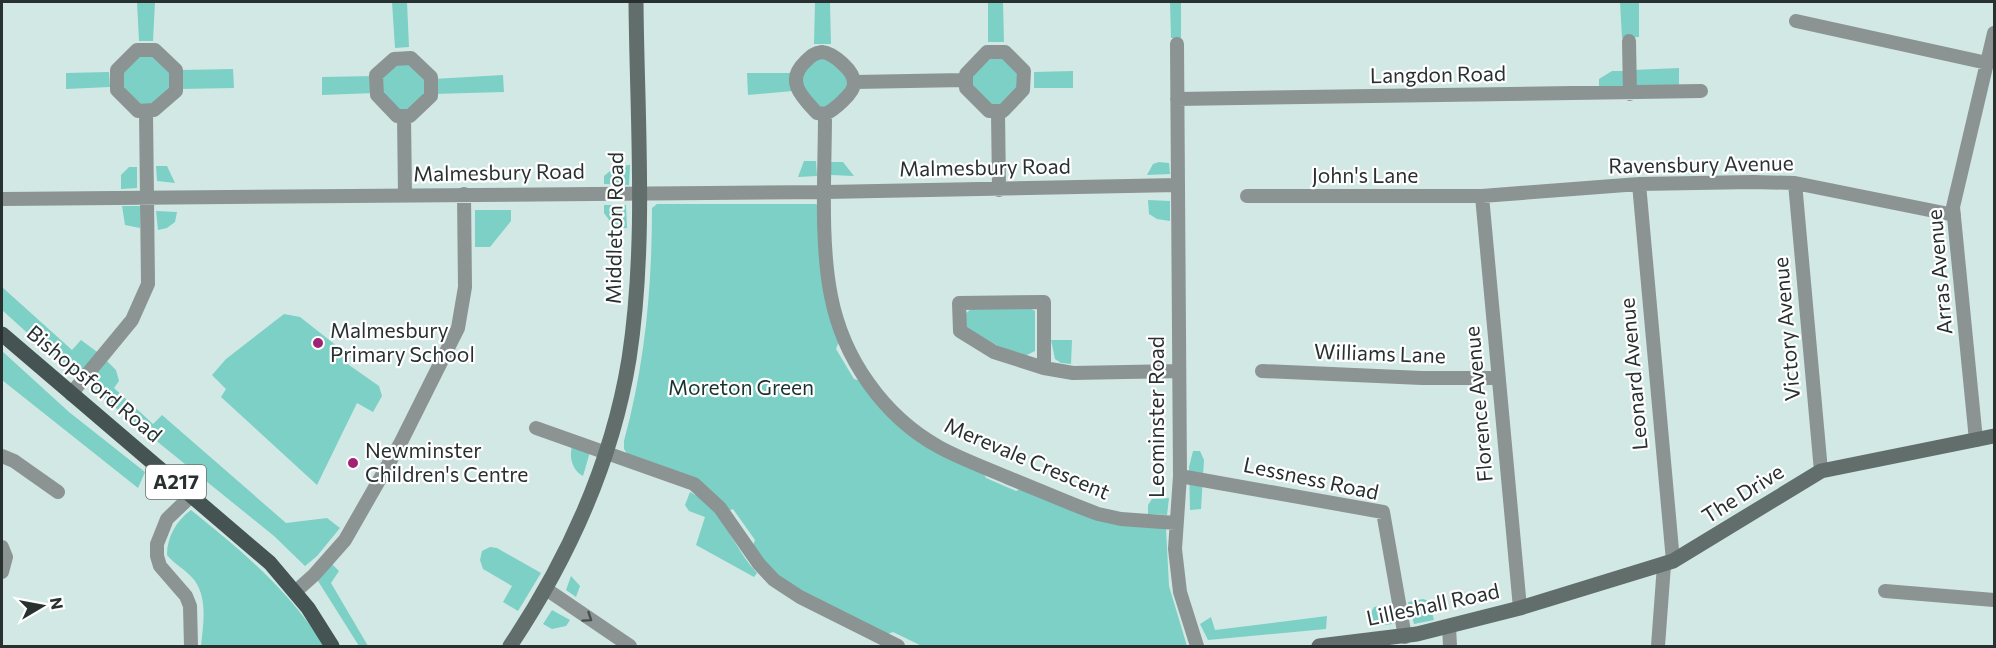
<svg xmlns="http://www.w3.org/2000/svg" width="1996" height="648" viewBox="0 0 1996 648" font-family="Commissioner,sans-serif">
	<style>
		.green { fill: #7cd0c6 }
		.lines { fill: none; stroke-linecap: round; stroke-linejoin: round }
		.street { stroke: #8b9492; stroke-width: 14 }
		.secondary { stroke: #626e6c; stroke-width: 15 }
		.primary { stroke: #455452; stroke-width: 15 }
		.oneway { stroke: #464f4d }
		.poi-dot { fill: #a12275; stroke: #fff; stroke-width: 2 }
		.labels { text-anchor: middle; stroke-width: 4.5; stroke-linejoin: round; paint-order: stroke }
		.shield { fill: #fff; stroke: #696f6e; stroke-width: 1.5 }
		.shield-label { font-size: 20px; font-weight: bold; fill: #293130 }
		.street-label { font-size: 21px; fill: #293130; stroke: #fff }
		.poi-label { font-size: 21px; fill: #293130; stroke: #fff; text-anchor: start }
		.park-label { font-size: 21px; fill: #19332f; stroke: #fff }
	</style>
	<rect width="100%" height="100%" fill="#d2e8e4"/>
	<path class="green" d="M 137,2 L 155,2 L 153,41 L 139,41 Z
		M 392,2 L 407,2 L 409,47 L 395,48 Z
		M 815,2 L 830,2 L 831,44 L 814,44 Z
		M 988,2 L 1003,2 L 1004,42 L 988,42 Z
		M 1170,2 L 1181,2 L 1181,38 L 1171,38 Z
		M 1620,2 L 1639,2 L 1639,37 L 1622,38 Z
		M 139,53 L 152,53 L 174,70 L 174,90 L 153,108 L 139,109 L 120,89 L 120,72 Z
		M 991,57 L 1004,58 L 1017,70 L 1019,84 L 1001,107 L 990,107 L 969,86 L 969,75 Z
		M 822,58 L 835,62 L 850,84 L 830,108 L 819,109 L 799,80 L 810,63 Z
		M 410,60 L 429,78 L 429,95 L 409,114 L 398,114 L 378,95 L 379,76 L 395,61 Z
		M 1679,68 L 1679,89 L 1633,91 L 1633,70 Z
		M 233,69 L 234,88 L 180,89 L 180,70 Z
		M 1073,71 L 1073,88 L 1034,88 L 1034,72 Z
		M 1612,71 L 1627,71 L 1628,92 L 1599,92 L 1599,79 Z
		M 109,72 L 110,87 L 66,89 L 66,73 Z
		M 747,73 L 792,73 L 793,91 L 748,95 Z
		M 503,75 L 504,92 L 433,94 L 433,79 Z
		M 374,76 L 375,93 L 322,95 L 322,77 Z
		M 804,161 L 816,161 L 817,176 L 798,177 Z
		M 831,162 L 843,162 L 854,176 L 831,175 Z
		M 1159,162 L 1169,163 L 1170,174 L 1147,175 L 1153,164 Z
		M 630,165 L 629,185 L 604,184 L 604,176 L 616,166 Z
		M 156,166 L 167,166 L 175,183 L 157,181 Z
		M 129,167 L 137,167 L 137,188 L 121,189 L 121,175 Z
		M 1148,200 L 1170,201 L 1170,221 L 1157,219 L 1149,214 Z
		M 657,204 L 816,204 L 819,207 L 839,341 L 836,349 L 854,379 L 861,381 L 874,397 L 982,470 L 986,478 L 1016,491 L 1023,488 L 1166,528 L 1169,586 L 1187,646 L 922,646 L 893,632 L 885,635 L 783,581 L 752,548 L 755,540 L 733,509 L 728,511 L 702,484 L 630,458 L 624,449 L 624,441 C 645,364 652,288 652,208 Z
		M 604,205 L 626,205 L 627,228 L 615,228 L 604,213 Z
		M 122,206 L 141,206 L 140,228 L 125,225 Z
		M 475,210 L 511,210 L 511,221 L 490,247 L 475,247 Z
		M 156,211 L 177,212 L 175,222 L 167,228 L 158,230 Z
		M 2,287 L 72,350 L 81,340 L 100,354 L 78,379 L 2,310 Z
		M 971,309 L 1031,309 L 1035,311 L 1035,351 L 1025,356 L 998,346 L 970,330 L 966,327 L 965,314 Z
		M 284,314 L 300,317 L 342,350 L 349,365 L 379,386 L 382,396 L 373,412 L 357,403 L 317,485 L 221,397 L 226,389 L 212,375 L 226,359 Z
		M 1051,340 L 1072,340 L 1071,364 L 1061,363 L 1055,359 Z
		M 2,351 L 69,412 L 145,472 L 138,488 L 2,380 Z
		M 107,361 L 116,370 L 119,381 L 114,388 L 153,424 L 162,415 L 286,523 L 327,518 L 340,528 L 317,556 L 305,566 L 274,536 L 91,388 L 92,379 Z
		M 572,446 L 590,452 L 583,476 C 572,470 569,457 572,446 Z
		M 1193,451 L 1200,451 L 1204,460 L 1201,509 L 1190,510 L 1189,467 Z
		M 690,492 C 723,508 733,548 757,573 L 754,577 L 696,545 L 705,517 L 689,511 L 685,505 Z
		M 1169,498 L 1167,515 L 1148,514 L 1148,505 L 1152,499 Z
		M 191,510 C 242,551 289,590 324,646 L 201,646 C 203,626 208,600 195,581 C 188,571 175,565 167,555 C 167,537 176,521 191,510 Z
		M 490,547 L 497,548 L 541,573 L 518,611 L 503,602 L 512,586 L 483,569 L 480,560 L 482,551 Z
		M 332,564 L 339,571 L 331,583 L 368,646 L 359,646 L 318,581 Z
		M 571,576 L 580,586 L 576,597 L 566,590 Z
		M 1423,599 L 1429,601 L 1434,620 L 1414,624 L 1408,602 Z
		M 1389,604 L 1392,624 L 1370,627 L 1368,618 L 1374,607 Z
		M 552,610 L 570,620 L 566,626 L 552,629 L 543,624 Z
		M 1327,616 L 1326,629 L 1208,640 L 1200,624 L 1211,617 L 1215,630 Z"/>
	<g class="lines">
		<path class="street" d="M 1796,21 L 1987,63
			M 1629,41 L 1630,94
			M 1177,44 L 1180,476 L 1175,549 L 1180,592 L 1197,646
			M 137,50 L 155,50 L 176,70 L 176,91 L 154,110 L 138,111 L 117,90 L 117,70 Z
			M 822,52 C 833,53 855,71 854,84 C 854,93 833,111 825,114 L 817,113 C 802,97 785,81 805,62 C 811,56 814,53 822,52 Z
			M 987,52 L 1005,52 L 1024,71 L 1023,90 L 1003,111 L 989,111 L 966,88 L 966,74 Z
			M 411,58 L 431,77 L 431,96 L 410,116 L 397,116 L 377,95 L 376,75 L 394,59 Z
			M 855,82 L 964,80
			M 1177,99 L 1701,91
			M 998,112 L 999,190
			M 825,114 C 825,171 820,241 831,296 C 843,358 883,416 939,447 C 961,459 986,468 1009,478 C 1039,490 1068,503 1098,514 L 1121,519 L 1176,523
			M 404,116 L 405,195
			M 1795,183 L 1821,471
			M 1639,184 L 1673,561
			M 1247,196 L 1482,196 L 1639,184 L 1753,182 L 1795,183 L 1954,215
			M 1482,196 L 1520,608
			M 2,199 L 826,192 L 1177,185
			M 1044,302 L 1044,368 L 994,352 L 960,331 L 959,303 Z
			M 1044,368 L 1073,373 L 1179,371
			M 1262,371 L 1422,378 L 1497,378
			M 71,394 L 132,320 L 148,284 L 146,111
			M 536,428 L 694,484 L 720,508 L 759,564 L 774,580 L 800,597 L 898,646
			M 1976,440 L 1953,207 L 1994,33
			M 2,456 L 14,461 L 58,492
			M 1180,476 L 1383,512 L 1405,637
			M 2,547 L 6,557 L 2,572
			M 546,589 L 630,646
			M 1885,591 L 1994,600
			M 295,592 L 314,575 L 345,540 L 401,442 L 458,328 L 465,287 L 464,194
			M 1449,626 L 1450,646
			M 191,646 L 190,606 L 186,596 L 160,566 L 157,556 L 157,544 L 167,519 L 191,496
			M 1658,646 L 1664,565"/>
		<path class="secondary" d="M 510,646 C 568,559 612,463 629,359 C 647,242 637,120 636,2
			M 1319,646 L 1417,634 L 1520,608 L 1673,561 L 1821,471 L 1994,436"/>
		<path class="primary" d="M 2,334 L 270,563 L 308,608 L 332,646"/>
	</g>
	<defs><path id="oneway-chevron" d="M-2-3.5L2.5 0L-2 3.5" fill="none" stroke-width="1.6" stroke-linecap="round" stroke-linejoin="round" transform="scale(1.5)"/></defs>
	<use class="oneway" href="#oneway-chevron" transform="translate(588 618) rotate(34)"/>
	<g class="poi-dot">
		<circle cx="318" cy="343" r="6"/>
		<circle cx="353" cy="463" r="6"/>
	</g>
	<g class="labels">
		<rect class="shield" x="146" y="465" width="60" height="34" rx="4.5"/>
		<g class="shield-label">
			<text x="176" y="489">A217</text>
		</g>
		<g class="street-label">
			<text transform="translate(1438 75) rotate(-1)" y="7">Langdon Road</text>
			<text transform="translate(1701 165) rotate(-1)" y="7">Ravensbury Avenue</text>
			<text transform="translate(985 168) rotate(-1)" y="7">Malmesbury Road</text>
			<text transform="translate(499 173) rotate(-1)" y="7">Malmesbury Road</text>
			<text x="1365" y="183">John's Lane</text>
			<text transform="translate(615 228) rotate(-89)" y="7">Middleton Road</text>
			<text transform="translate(1940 272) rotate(-95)" y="7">Arras Avenue</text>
			<text transform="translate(1787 329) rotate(-95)" y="7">Victory Avenue</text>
			<text transform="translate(1380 354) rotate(2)" y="7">Williams Lane</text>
			<text transform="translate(1634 374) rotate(-95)" y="7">Leonard Avenue</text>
			<text transform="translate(94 384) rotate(40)" y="7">Bishopsford Road</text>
			<text transform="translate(1479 404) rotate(-95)" y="7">Florence Avenue</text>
			<text transform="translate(1157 417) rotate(-90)" y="7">Leominster Road</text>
			<text transform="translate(1027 459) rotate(23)" y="7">Merevale Crescent</text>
			<text transform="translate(1311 479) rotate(12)" y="7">Lessness Road</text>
			<text transform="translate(1743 494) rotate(-32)" y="7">The Drive</text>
			<text transform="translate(1433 605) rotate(-12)" y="7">Lilleshall Road</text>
		</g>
		<g class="poi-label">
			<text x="330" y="338">Malmesbury<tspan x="330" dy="24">Primary School</tspan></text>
			<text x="365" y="458">Newminster<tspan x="365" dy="24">Children's Centre</tspan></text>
		</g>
		<g class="park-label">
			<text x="741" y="395">Moreton Green</text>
		</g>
	</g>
	<rect width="1996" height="648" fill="none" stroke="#293130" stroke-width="6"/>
	<g transform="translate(42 606) rotate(80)" stroke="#ffffff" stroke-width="4.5" paint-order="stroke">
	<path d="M0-4.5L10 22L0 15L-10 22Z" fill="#293130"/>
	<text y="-9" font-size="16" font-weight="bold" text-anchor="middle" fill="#293130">N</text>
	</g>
</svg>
